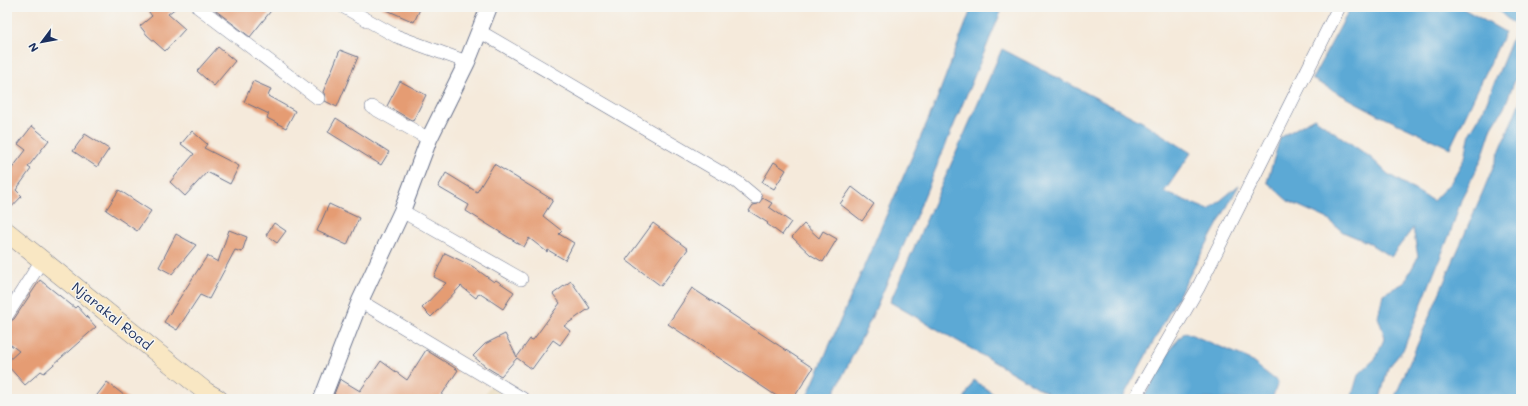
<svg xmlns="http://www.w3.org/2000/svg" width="1528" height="406" viewBox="0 0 1528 406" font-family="Mali,sans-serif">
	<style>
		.built { fill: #e9d9ba }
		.water { fill: #5ca9d5; stroke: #3c6c9a }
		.building { fill: #e59c73 }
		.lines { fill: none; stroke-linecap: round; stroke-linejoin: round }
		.minor-casing { stroke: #67708a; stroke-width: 14 }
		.tertiary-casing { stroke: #67708a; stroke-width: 18 }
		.secondary-casing { stroke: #67708a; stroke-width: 20 }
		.minor { stroke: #fff; stroke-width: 13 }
		.tertiary { stroke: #fff; stroke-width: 16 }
		.secondary { stroke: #f9e7c3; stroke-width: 19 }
		.labels { text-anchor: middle; stroke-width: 3; stroke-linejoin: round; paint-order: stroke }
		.street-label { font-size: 14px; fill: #1b2f5e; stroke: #f6f6f2 }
	</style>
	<rect width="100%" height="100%" fill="#f6f6f2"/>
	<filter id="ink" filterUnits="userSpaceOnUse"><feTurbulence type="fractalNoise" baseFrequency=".025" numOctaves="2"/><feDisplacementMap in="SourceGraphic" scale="8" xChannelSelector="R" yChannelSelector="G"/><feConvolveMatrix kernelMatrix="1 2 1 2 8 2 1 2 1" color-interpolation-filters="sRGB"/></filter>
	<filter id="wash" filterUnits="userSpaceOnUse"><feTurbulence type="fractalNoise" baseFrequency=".012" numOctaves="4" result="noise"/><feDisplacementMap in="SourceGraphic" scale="16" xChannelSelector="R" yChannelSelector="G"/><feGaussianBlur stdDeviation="0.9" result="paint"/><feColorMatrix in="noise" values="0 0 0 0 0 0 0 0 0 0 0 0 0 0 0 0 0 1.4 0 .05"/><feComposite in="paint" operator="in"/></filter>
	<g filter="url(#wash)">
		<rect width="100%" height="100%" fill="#f5eadb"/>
		<path class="built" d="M 492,383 L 519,399 L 482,399 Z"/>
		<path class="water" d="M 972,7 L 1003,7 L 909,233 L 870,321 L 831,399 L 806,399 L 935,104 Z
			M 1351,7 L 1460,7 L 1505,32 L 1450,148 L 1383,117 L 1312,79 Z
			M 1494,7 L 1521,7 L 1521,65 L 1504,108 L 1492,127 L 1481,161 L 1462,197 L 1451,231 L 1403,350 L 1388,368 L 1380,399 L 1351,399 L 1358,375 L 1375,359 L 1385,337 L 1378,317 L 1383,294 L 1404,283 L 1418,257 L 1413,228 L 1391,257 L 1367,242 L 1343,232 L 1326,218 L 1288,201 L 1267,182 L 1280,138 L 1314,118 L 1370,157 L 1388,174 L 1433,201 L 1451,182 L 1465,157 L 1470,133 L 1483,111 L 1517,27 Z
			M 1002,49 L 1144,123 L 1191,153 L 1164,192 L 1209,210 L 1239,185 L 1122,399 L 1058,399 L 890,302 Z
			M 1521,99 L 1521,399 L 1394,399 L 1484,189 Z
			M 1185,332 L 1247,358 L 1278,382 L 1272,399 L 1143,399 L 1170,349 Z
			M 974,380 L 1000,399 L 964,399 Z"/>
		<g id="blocks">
			<path class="building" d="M 145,7 L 177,7 L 168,14 L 185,29 L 165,51 L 147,35 L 140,26 L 152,16 Z
				M 211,7 L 274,7 L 250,37 Z
				M 380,7 L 421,7 L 414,22 Z
				M 218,47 L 235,61 L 214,86 L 197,71 Z
				M 340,50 L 358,57 L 337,107 L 325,101 L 325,95 L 323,92 Z
				M 253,81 L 271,89 L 268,96 L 295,111 L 286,128 L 267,118 L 269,114 L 244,102 Z
				M 400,81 L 426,95 L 413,121 L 387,106 Z
				M 336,118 L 389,152 L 381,165 L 328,132 Z
				M 32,126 L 49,140 L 28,167 L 31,169 L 16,190 L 22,196 L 7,212 L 7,175 L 26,150 L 18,144 Z
				M 192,131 L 207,144 L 204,148 L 239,166 L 230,184 L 207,172 L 185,196 L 170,182 L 194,154 L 181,144 Z
				M 85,134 L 109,149 L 97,167 L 73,151 Z
				M 774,162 L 786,170 L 774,189 L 762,182 Z
				M 494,164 L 553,200 L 543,216 L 562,231 L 559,234 L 574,243 L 565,260 L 548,250 L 547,252 L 529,238 L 524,247 L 466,211 L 469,205 L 438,187 L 446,173 L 477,192 Z
				M 852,187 L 874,204 L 862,221 L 840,204 Z
				M 119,190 L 151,211 L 137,231 L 106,210 Z
				M 763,198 L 772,203 L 769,207 L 791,222 L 782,235 L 767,224 L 768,223 L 749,211 L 753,205 L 758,204 Z
				M 329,204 L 359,218 L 347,245 L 317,231 Z
				M 274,223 L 286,231 L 277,243 L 266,235 Z
				M 653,223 L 688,249 L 661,286 L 626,260 Z
				M 804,224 L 819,238 L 823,231 L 837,239 L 823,262 L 811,255 L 792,237 Z
				M 229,230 L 247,237 L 242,252 L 235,250 L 209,299 L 200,295 L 177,330 L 164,322 L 207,256 L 218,262 Z
				M 176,234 L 196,245 L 172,274 L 159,267 Z
				M 445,253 L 472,266 L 494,282 L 496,280 L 514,292 L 503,309 L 479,293 L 476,298 L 461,286 L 431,317 L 422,308 L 446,283 L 434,277 Z
				M 40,280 L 75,308 L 77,306 L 96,327 L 44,373 L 41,371 L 25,385 L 7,365 L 7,362 L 19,351 L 7,342 L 7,323 L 14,319 Z
				M 571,281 L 590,308 L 564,326 L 570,331 L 560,345 L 553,340 L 532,369 L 517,358 L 501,376 L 486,367 L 473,356 L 485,344 L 505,334 L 517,357 L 530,339 L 533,340 L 560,303 L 553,294 Z
				M 692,288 L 813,368 L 793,399 L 781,399 L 668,324 Z
				M 426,350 L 458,370 L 439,399 L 342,399 L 334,394 L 340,379 L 360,391 L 381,361 L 407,380 Z
				M 107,382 L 129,399 L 94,399 Z"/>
		</g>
	</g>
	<g filter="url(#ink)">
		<use href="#blocks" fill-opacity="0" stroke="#67708a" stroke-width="1"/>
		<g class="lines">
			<defs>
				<path id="minor" d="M 198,7 L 318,98
					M 344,7 L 396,36 L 467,62
					M 479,31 L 737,182 L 755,197
					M 372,107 L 429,139
					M 402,211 L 521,279
					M 360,301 L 523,399
					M 7,315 L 42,260
					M 1134,399 L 1198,288 L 1339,7"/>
				<path id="tertiary" d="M 322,399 L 360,301 L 402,211 L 429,139 L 467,62 L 489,7"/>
				<path id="secondary" d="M 7,232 L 206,392 L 218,399"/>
			</defs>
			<use href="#minor" class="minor-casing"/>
			<use href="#tertiary" class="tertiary-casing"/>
			<use href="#secondary" class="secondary-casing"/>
			<use href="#minor" class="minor"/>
			<use href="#tertiary" class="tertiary"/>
			<use href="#secondary" class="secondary"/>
		</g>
	</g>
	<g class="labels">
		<g class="street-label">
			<text transform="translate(112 316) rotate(39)" y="5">Njarakal Road</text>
		</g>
	</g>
	<rect width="1528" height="406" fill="none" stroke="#f6f6f2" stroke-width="24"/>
	<g transform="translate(42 42) rotate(238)" stroke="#f6f6f2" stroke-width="3" paint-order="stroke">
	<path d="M0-3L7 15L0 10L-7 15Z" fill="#1b2f5e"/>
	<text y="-6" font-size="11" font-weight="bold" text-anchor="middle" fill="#1b2f5e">N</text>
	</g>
</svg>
